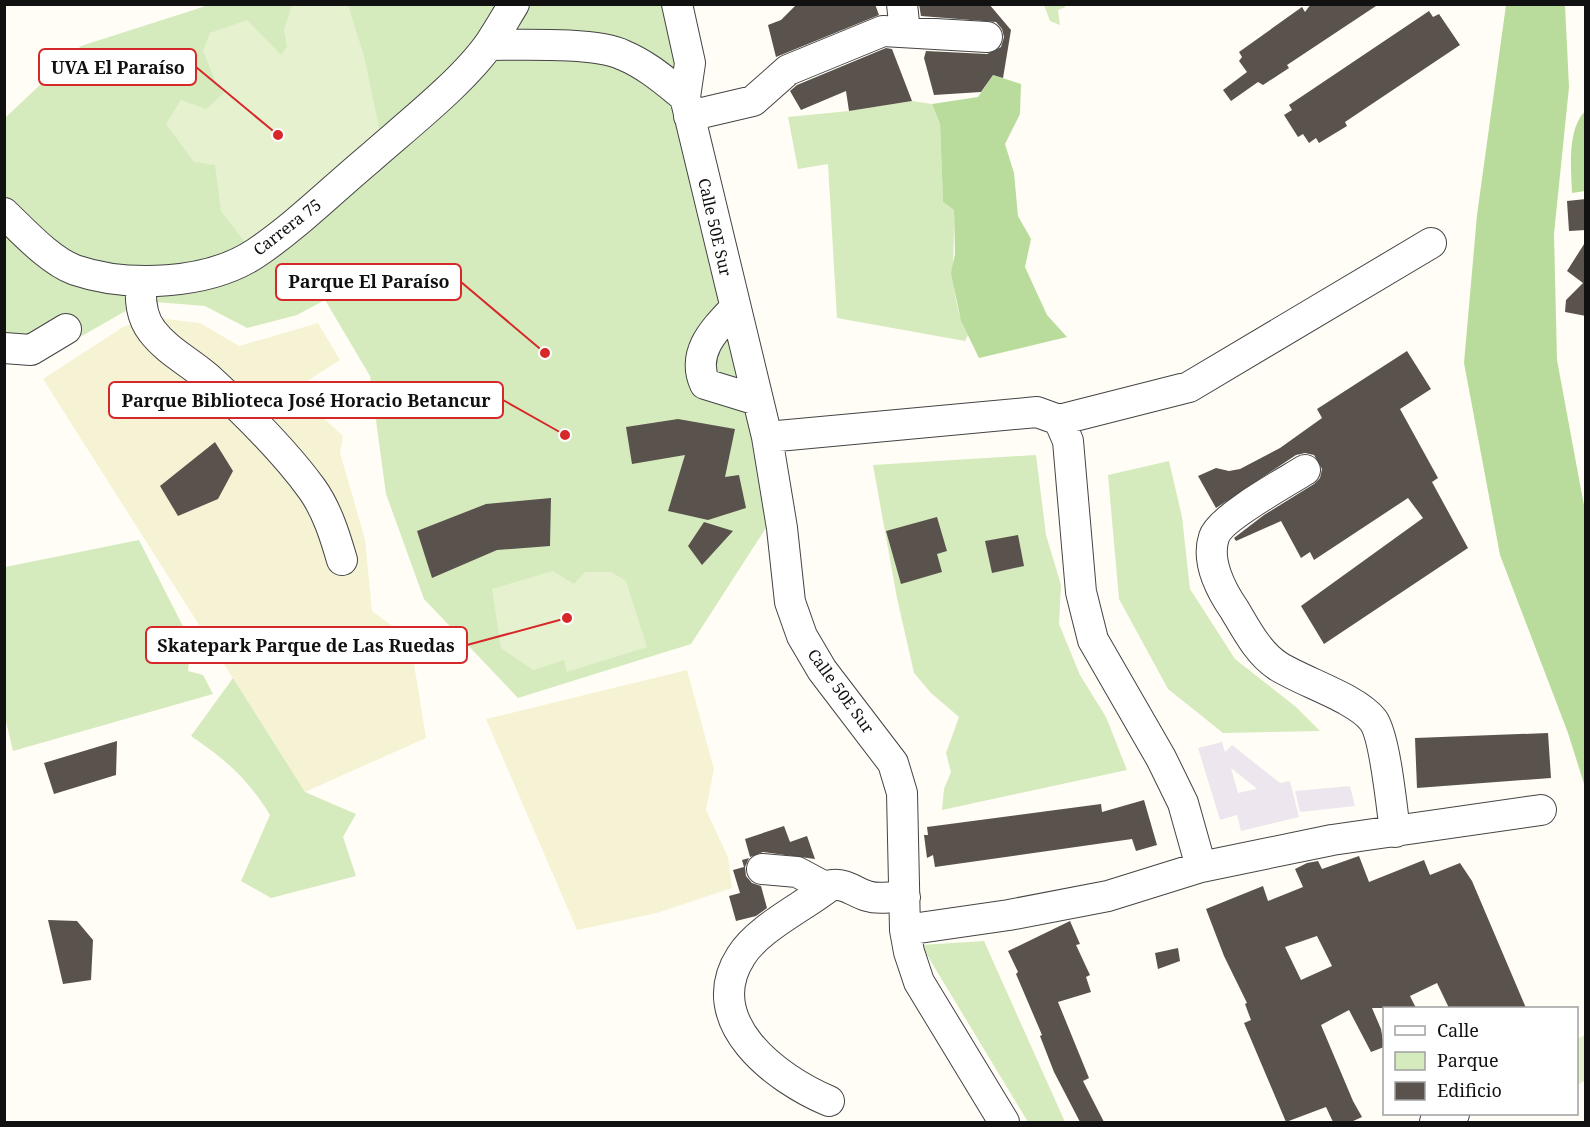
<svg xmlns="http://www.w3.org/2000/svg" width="1590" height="1127" viewBox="0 0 1590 1127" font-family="'Noto Serif',serif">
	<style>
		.industrial { fill: #eee6ef; fill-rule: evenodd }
		.farmland { fill: #f6f3d4 }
		.green { fill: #d5ebbd }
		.forest { fill: #b9dc9c }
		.pitch { fill: #e6f2cf }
		.building { fill: #5a524d; fill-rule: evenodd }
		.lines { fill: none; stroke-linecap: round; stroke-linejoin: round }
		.minor-casing { stroke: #444; stroke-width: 32 }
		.minor { stroke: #fff; stroke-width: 30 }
		.labels { text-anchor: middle; stroke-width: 6; stroke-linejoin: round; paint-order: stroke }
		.street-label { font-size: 16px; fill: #111; stroke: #fff }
		.leader { fill: none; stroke: #d62828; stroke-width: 2 }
		.callout-dot { fill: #d62828; stroke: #fff; stroke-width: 2 }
		.callout { fill: #fff; stroke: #d62828; stroke-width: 2 }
		.callout-label { font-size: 18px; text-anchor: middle; font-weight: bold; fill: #111 }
	</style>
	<rect width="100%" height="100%" fill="#fffdf5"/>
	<path class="industrial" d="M 1222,742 L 1225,752 L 1232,745 L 1280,783 L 1290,781 L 1299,817 L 1241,831 L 1237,815 L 1220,820 L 1198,748 ZM 1231,768 L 1256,788 L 1256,789 L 1238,793 Z
		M 1350,786 L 1355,806 L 1300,812 L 1295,791 Z"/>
	<path class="farmland" d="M 149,317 L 200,323 L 239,346 L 318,323 L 340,360 L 293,390 L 343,436 L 340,453 L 365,539 L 372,611 L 410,639 L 426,738 L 305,792 L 43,379 L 123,327 Z
		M 687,670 L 714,769 L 706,810 L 728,857 L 732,888 L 657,913 L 577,930 L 486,719 Z"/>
	<path class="green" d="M 209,5 L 665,5 L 773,517 L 691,644 L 518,698 L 424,599 L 386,494 L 370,376 L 325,300 L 297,315 L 247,328 L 205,306 L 143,301 L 33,364 L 5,341 L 5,118 L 81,46 Z
		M 1044,5 L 1061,5 L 1066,7 L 1058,10 L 1060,25 L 1050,21 Z
		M 912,101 L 932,104 L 940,124 L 943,202 L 954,210 C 955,253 947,296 968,335 L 965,341 L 837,318 L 828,164 L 798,169 L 788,117 L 849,111 Z
		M 1036,455 L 1046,535 L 1061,585 L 1059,624 L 1080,675 L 1106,717 L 1127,770 L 942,810 L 944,789 L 951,772 L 946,753 L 959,717 L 931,693 L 914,673 L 897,598 L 873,465 Z
		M 1169,461 L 1182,517 L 1190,589 L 1235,659 L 1296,707 L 1320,731 L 1223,733 L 1168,689 L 1119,599 L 1108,475 Z
		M 139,540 L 191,642 L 188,671 L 203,675 L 213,694 L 13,751 L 4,713 L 5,567 Z
		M 233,678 L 305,792 L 356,814 L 343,837 L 356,876 L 271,898 L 241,881 L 270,815 C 247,778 226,760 191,736 Z
		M 984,941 L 1065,1122 L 1028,1122 L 921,945 Z"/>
	<path class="forest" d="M 1506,5 L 1565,5 L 1569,87 L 1554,234 L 1557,360 L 1585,511 L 1585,787 L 1568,733 L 1500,555 L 1464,363 L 1477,215 Z
		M 993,75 L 1021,84 L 1020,114 L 1005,144 L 1014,173 L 1018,216 L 1031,239 L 1025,267 L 1047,315 L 1067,337 L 979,358 L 961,321 L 951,273 L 955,254 L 954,210 L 943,202 L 940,124 L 932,104 L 978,97 Z
		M 1585,111 L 1585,191 L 1572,193 C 1571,167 1567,130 1585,111 Z"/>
	<path class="pitch" d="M 292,5 L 348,5 L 364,56 L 383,146 L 254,254 L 221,211 L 215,165 L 194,162 L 166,124 L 181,100 L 206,109 L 224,93 L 217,85 L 203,51 L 210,33 L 247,20 L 281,55 L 287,47 L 284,30 Z
		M 553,571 L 574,584 L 585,572 L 611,572 L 626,581 L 647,647 L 567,672 L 564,660 L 533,670 L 501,648 L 492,589 Z
		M 1585,1035 L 1585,1081 L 1577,1085 L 1577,1039 Z"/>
	<path class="building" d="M 797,4 L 875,4 L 879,15 L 776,57 L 768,25 L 781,20 Z
		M 919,4 L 989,4 L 1011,30 L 1003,78 L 993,75 L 981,92 L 934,95 L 924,58 L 926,51 L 987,54 L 1001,47 L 1004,37 L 1002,29 L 996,22 L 921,16 Z
		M 1311,4 L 1379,4 L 1287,65 L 1289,68 L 1263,85 L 1258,82 L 1231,101 L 1223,90 L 1247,72 L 1239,61 L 1242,57 L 1239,52 L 1302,7 L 1305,12 Z
		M 1429,11 L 1433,17 L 1439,14 L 1460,45 L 1345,122 L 1347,126 L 1319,143 L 1316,138 L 1309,143 L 1303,134 L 1298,137 L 1284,115 L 1292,110 L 1289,105 Z
		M 886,48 L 892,49 L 912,101 L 849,111 L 846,91 L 801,110 L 790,91 L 797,85 Z
		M 1586,199 L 1586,230 L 1569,231 L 1567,201 Z
		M 1586,241 L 1586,316 L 1565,312 L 1566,300 L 1583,283 L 1567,271 Z
		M 1407,351 L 1431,389 L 1400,409 L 1438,478 L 1432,482 L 1468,548 L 1324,644 L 1301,606 L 1423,518 L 1408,498 L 1314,560 L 1310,552 L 1301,558 L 1281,521 L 1236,541 L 1234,538 L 1264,515 L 1314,484 L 1320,478 L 1322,469 L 1314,455 L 1305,453 L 1296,455 L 1216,508 L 1198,476 L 1216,468 L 1229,471 L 1240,469 L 1280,448 L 1322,418 L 1317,409 Z
		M 678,419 L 735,429 L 725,477 L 739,475 L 746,508 L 708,520 L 668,511 L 685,455 L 632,464 L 626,427 Z
		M 215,442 L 233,471 L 218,499 L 178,516 L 160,486 Z
		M 551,498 L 550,546 L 497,550 L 432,578 L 417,531 L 486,504 Z
		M 937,517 L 947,551 L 937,554 L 942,572 L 901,584 L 886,531 Z
		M 704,522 L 733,531 L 702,565 L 688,546 Z
		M 1018,535 L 1024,566 L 992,573 L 985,541 Z
		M 1548,733 L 1551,778 L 1417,788 L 1415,738 Z
		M 117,741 L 116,775 L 54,794 L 44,763 Z
		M 1144,800 L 1157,845 L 1136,851 L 1132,839 L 935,867 L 933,855 L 927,858 L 924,835 L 928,835 L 927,827 L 1101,804 L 1102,812 Z
		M 784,826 L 790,842 L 807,836 L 815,859 L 763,852 L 750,857 L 745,839 Z
		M 1359,856 L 1369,882 L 1424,860 L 1430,875 L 1460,863 L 1472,881 L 1526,1008 L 1449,1008 L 1437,983 L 1410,996 L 1416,1008 L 1372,1008 L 1381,1029 L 1384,1047 L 1371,1052 L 1349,1010 L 1321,1025 L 1353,1101 L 1362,1117 L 1351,1122 L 1333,1122 L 1326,1107 L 1286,1122 L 1244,1023 L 1251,1020 L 1245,1004 L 1247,1003 L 1224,956 L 1206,909 L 1263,886 L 1268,901 L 1303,887 L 1295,869 L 1307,863 L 1318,861 L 1322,869 ZM 1317,936 L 1332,966 L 1301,980 L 1285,947 Z
		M 749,858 L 745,867 L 746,876 L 752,883 L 761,886 L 767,908 L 756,916 L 736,921 L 729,896 L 740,893 L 733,870 L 744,867 L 742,860 Z
		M 48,920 L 77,921 L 93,940 L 91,980 L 63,984 Z
		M 1070,921 L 1080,944 L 1076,945 L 1090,975 L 1086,977 L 1091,992 L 1058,1002 L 1089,1078 L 1083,1081 L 1104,1122 L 1080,1122 L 1054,1072 L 1040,1036 L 1042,1035 L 1016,974 L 1018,972 L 1008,951 Z
		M 1178,948 L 1180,961 L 1158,969 L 1155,953 Z"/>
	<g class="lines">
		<defs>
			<path id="minor" d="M 677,4 L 690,63 L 685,97 L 767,437 L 782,528 L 790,602 L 802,636 L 822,670 L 893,763 L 902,793 L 905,930 L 909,952 L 919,982 L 1004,1122
				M 902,4 L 905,32
				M 489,45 C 521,45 596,42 623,55 C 647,65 665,81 685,97
				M 689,116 L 753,101 L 788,70 L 883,31 L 987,37
				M 4,213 C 23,231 50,261 75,270 C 128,288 208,285 256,253 C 296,226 331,191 368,160 C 404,128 463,82 490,43 C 498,31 506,17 514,4
				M 141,283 C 140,300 141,317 152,331 C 167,351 190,362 208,378 C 245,412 283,449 312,489 C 327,510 335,536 342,560
				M 734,309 C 714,330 691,353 705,384 L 757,400
				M 4,348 L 31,350 L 66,329
				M 1059,420 L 1189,387 L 1431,243
				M 767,437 L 1037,412 L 1059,420 L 1068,441 L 1081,592 L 1093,640 L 1161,758 L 1183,803 L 1201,867
				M 1305,470 C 1286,482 1220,518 1214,537 C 1206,561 1221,590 1234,609 C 1246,629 1258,653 1278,666 C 1303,682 1356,698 1373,720 C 1385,736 1392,809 1395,832
				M 762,869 L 797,872 L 827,888
				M 905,930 L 1009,915 L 1108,896 L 1201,867 L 1332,840 L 1541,810
				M 829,1101 C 776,1079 699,1021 741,956 C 758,928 805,906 831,885 C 846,883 854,892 867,896 C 883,901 891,895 905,897
				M 1435,1122 L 1454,1114"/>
		</defs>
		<use href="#minor" class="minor-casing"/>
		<use href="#minor" class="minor"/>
	</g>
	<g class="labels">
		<g class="street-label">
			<text transform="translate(287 227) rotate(-38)" y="6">Carrera 75</text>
			<text transform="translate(715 227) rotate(77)" y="6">Calle 50E Sur</text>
			<text transform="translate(841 691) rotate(54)" y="6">Calle 50E Sur</text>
		</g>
	</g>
	<path class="leader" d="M278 135L196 67M545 353L461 282M565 435L503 400M567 618L467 645"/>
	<g class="callout-dot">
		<circle cx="278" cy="135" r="6"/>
		<circle cx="545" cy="353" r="6"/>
		<circle cx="565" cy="435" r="6"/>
		<circle cx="567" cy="618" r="6"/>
	</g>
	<g class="callout">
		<rect x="39" y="49" width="157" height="36" rx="6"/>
		<rect x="276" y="264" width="185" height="36" rx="6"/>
		<rect x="109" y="382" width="394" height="36" rx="6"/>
		<rect x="146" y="627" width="321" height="36" rx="6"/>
	</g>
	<g class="callout-label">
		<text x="118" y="74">UVA El Paraíso</text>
		<text x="369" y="288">Parque El Paraíso</text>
		<text x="306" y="407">Parque Biblioteca José Horacio Betancur</text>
		<text x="306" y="652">Skatepark Parque de Las Ruedas</text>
	</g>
	<rect width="1590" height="1127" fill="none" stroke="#111111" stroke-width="12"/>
	<rect x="1383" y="1007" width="195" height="108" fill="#ffffff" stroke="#a0a0a0" stroke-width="1.5"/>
	<rect x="1395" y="1026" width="30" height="9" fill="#ffffff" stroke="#a0a0a0" stroke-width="1.5"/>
	<text x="1437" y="1037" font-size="18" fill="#111111">Calle</text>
	<rect x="1395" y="1052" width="30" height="18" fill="#d5ebbd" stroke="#a0a0a0" stroke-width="1.5"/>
	<text x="1437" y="1067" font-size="18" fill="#111111">Parque</text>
	<rect x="1395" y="1082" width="30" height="18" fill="#5a524d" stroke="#a0a0a0" stroke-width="1.5"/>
	<text x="1437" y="1097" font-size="18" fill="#111111">Edificio</text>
</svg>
